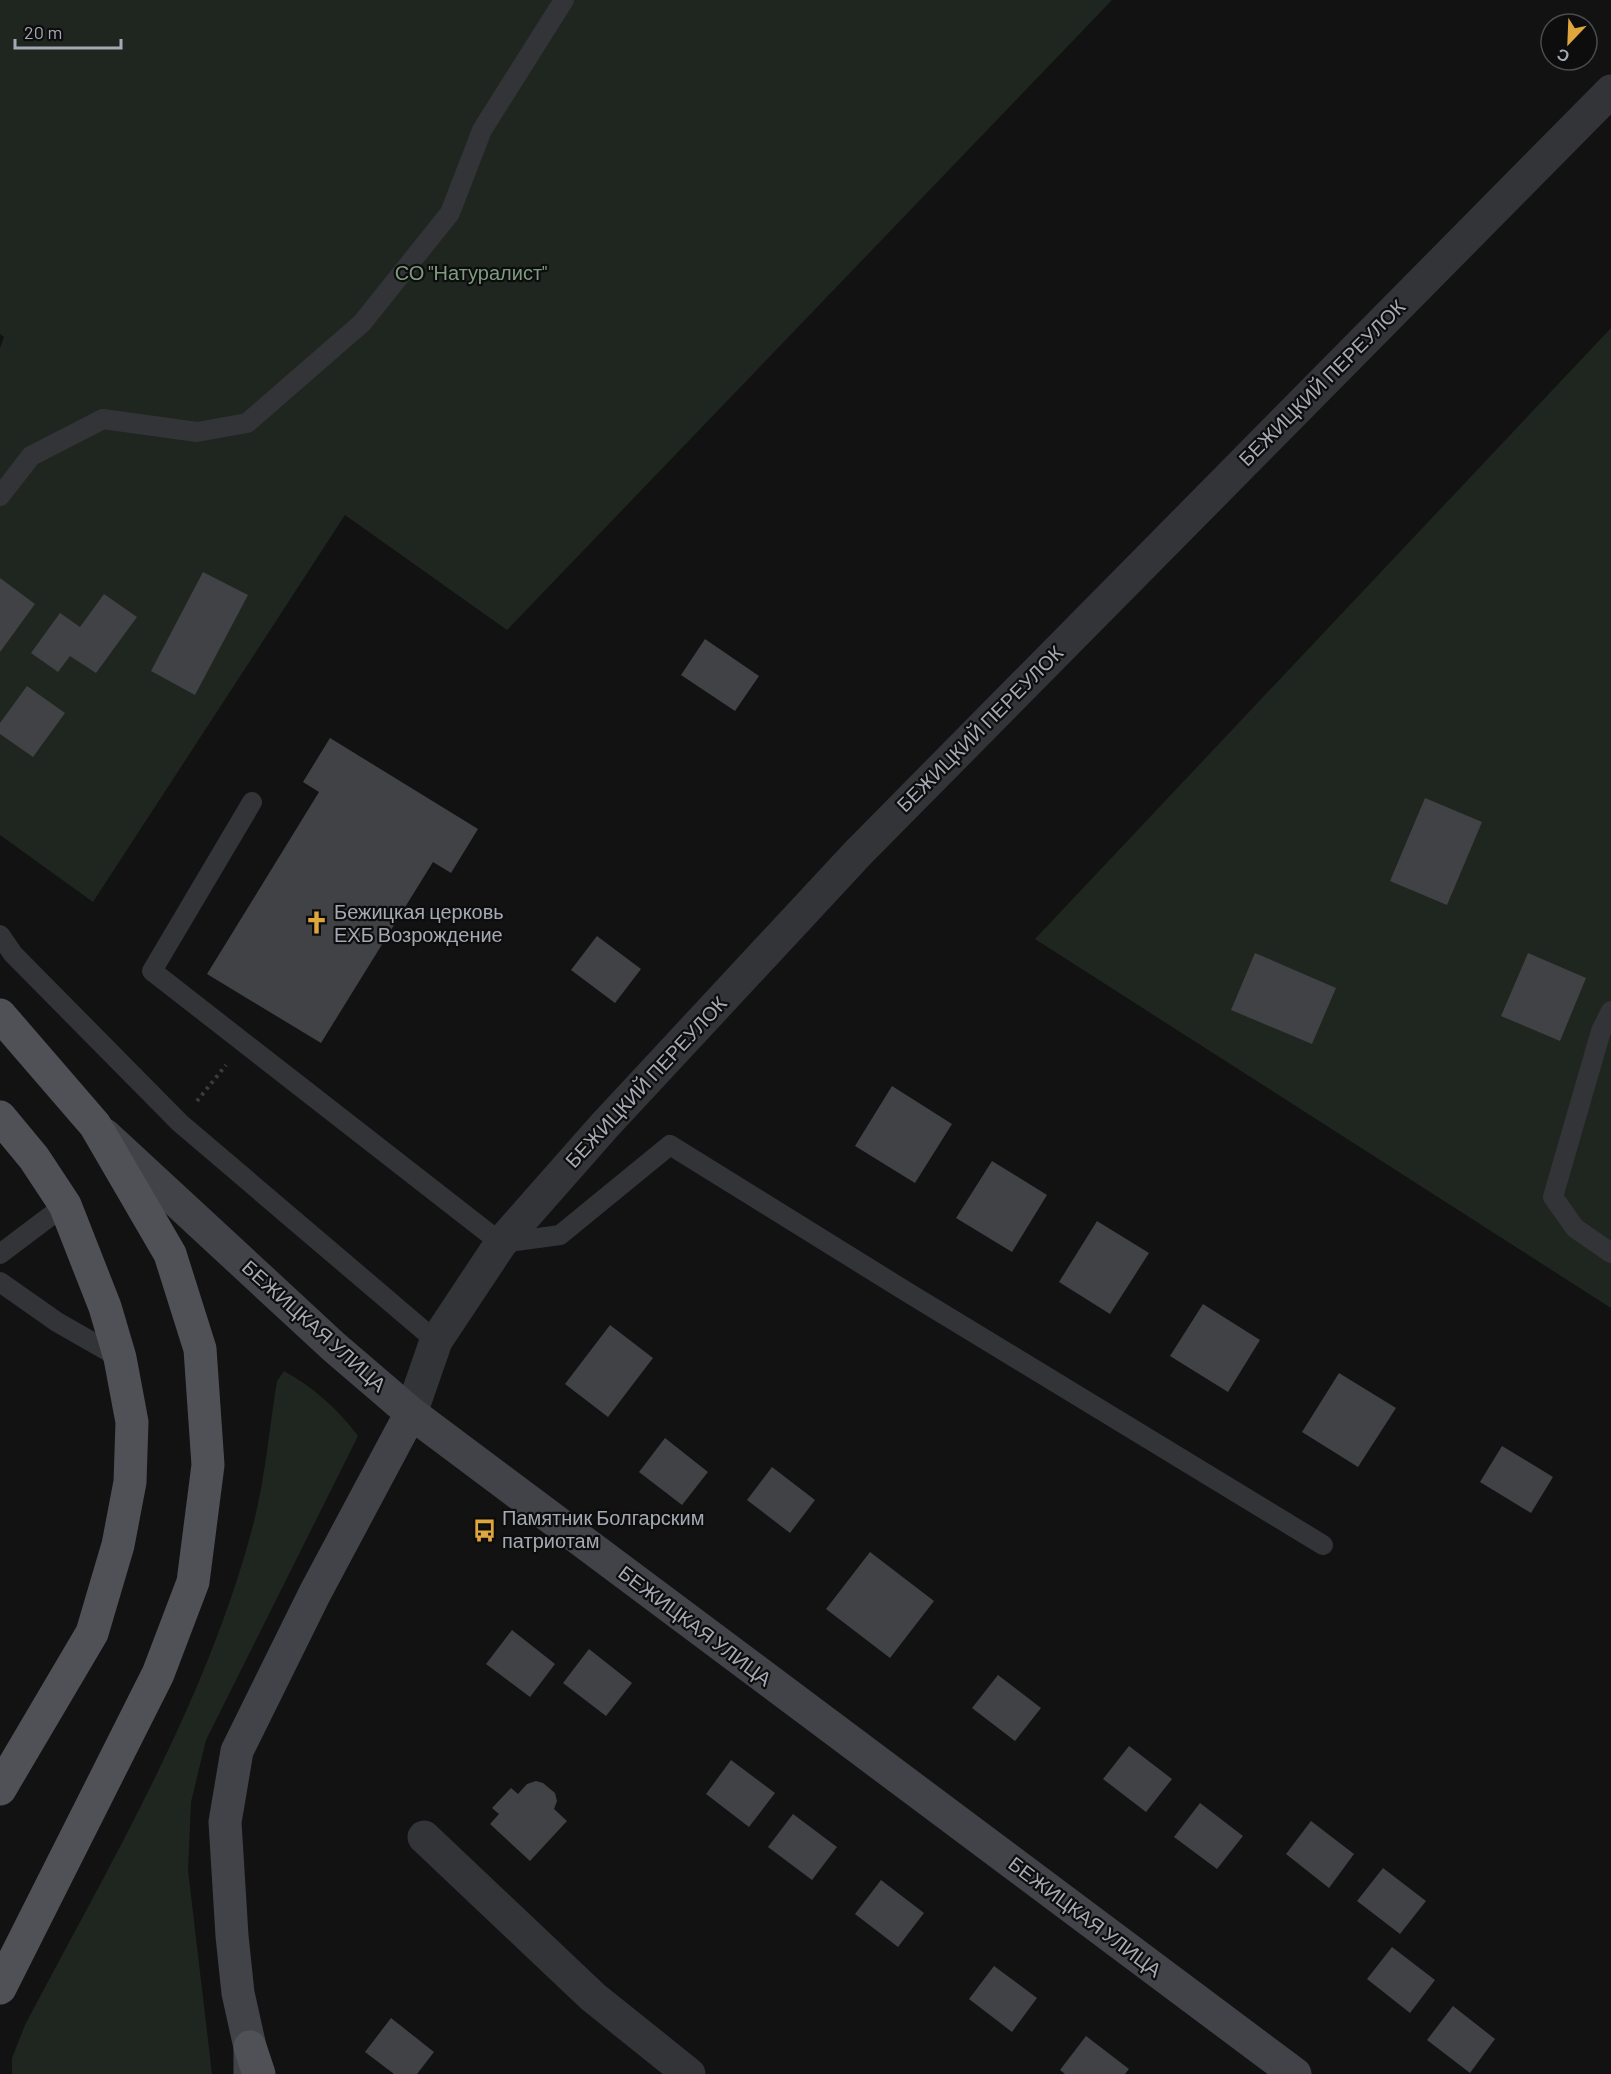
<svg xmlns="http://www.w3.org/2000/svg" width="1611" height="2074" viewBox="0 0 1611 2074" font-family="Barlow,sans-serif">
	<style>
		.green { fill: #1f261f }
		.building { fill: #414246 }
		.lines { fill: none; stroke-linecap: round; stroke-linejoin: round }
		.path { stroke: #393b3f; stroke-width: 4; stroke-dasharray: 3 4.5; stroke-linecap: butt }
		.lane { stroke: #333438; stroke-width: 20 }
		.street { stroke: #333438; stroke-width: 33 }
		.secondary { stroke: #424348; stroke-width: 33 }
		.primary { stroke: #505157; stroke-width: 33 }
		.labels { text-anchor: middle; stroke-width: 4.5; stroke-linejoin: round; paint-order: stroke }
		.park-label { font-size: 20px; fill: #7d9c7f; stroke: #0d0d0e }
		.street-label { font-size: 20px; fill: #a5a9b3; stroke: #0d0d0e }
		.poi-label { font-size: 20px; fill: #a5a9b3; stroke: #0d0d0e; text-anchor: start }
	</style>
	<rect width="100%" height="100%" fill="#121213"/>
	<path class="green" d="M 0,0 L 1112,0 L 507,630 L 345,515 L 93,902 L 0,835 L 0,348 L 4,337 L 0,334 Z
		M 1611,328 L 1611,1308 L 1035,939 Z
		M 284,1371 C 313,1387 338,1409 358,1436 L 206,1740 L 191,1802 L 188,1870 L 212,2074 L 12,2074 L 12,2058 L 25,2025 C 109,1865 205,1705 252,1529 C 265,1482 269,1430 277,1381 Z"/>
	<path class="building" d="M 203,572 L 248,595 L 195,695 L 151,671 Z
		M 0,578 L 35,604 L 0,652 Z
		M 104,594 L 137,617 L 96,673 L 70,656 L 58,672 L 31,653 L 60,613 L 80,627 Z
		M 705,639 L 759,676 L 735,711 L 681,675 Z
		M 27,686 L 65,713 L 33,757 L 0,734 L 0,723 Z
		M 330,738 L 478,829 L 451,873 L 433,862 L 321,1043 L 207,974 L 319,792 L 303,782 Z
		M 1425,798 L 1482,822 L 1447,905 L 1390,881 Z
		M 597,936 L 641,969 L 615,1003 L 571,970 Z
		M 1255,953 L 1336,988 L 1312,1044 L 1231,1010 Z
		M 1528,953 L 1586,978 L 1560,1041 L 1501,1016 Z
		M 892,1086 L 952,1124 L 915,1183 L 855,1146 Z
		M 992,1161 L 1047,1195 L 1012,1252 L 956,1218 Z
		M 1097,1221 L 1149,1253 L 1110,1314 L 1059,1282 Z
		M 1203,1304 L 1260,1340 L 1228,1392 L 1170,1356 Z
		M 610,1325 L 653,1358 L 608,1417 L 565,1384 Z
		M 1339,1373 L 1396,1408 L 1358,1467 L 1302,1432 Z
		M 665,1438 L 708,1472 L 682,1505 L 639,1472 Z
		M 1502,1446 L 1553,1477 L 1531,1513 L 1480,1482 Z
		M 772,1467 L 815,1500 L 790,1533 L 747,1500 Z
		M 870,1552 L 934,1601 L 890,1658 L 826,1609 Z
		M 512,1630 L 555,1664 L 530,1697 L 486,1664 Z
		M 589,1649 L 632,1683 L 606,1716 L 563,1683 Z
		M 998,1675 L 1041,1708 L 1015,1741 L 972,1708 Z
		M 1129,1746 L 1172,1779 L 1146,1812 L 1103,1779 Z
		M 731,1760 L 775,1793 L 749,1827 L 706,1794 Z
		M 536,1781 L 543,1783 L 555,1793 L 557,1801 L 554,1809 L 567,1821 L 530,1861 L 490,1824 L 499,1814 L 492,1808 L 511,1788 L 518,1794 L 527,1784 Z
		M 1200,1803 L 1243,1836 L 1217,1869 L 1174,1837 Z
		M 793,1814 L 837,1847 L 812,1880 L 768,1847 Z
		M 1311,1821 L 1354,1854 L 1329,1888 L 1286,1854 Z
		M 1383,1868 L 1426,1901 L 1400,1934 L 1357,1901 Z
		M 881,1880 L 924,1913 L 898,1947 L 855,1914 Z
		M 1392,1947 L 1435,1980 L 1410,2013 L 1367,1979 Z
		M 994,1966 L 1037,1998 L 1012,2032 L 969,1999 Z
		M 1453,2006 L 1495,2039 L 1470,2073 L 1427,2040 Z
		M 391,2018 L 434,2052 L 417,2074 L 394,2074 L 365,2052 Z
		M 1086,2036 L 1129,2069 L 1125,2074 L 1065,2074 L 1060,2070 Z"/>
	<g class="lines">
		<path class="path" d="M 197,1101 L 226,1065"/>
		<path class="lane" d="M 0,496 L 31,456 L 103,419 L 197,432 L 247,423 L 362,323 L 450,213 L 482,130 L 564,0
			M 252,802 L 152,971 L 501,1243 L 560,1235 L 670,1145 L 907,1292 L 1323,1545
			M 0,935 L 13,954 L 180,1123 L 436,1341
			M 1611,1011 L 1601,1031 L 1553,1197 L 1575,1228 L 1611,1253
			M 0,1254 L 65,1205
			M 0,1282 L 57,1322 L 120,1358"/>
		<path class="street" d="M 411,1413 L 436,1341 L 501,1243 L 605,1125 L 858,853 L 1611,91
			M 424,1837 L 593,1997 L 689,2074"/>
		<path class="secondary" d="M 105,1135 L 334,1347 L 411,1413 L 1295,2074
			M 250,2074 L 250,2047 L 238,1993 L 232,1936 L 225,1822 L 237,1751 L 315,1593 L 411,1413"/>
		<path class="primary" d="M 0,1015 L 95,1125 L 170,1254 L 200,1349 L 208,1465 L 193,1582 L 158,1674 L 0,1988
			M 0,1117 L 34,1158 L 65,1205 L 105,1307 L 120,1358 L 132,1422 L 130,1482 L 118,1545 L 92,1633 L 0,1789
			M 250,2047 L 259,2074"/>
	</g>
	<defs>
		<symbol id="church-bare" viewBox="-9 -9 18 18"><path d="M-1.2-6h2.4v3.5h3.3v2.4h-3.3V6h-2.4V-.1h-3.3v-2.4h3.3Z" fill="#dfa63e" stroke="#0d0d0e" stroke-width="2.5" paint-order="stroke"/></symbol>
		<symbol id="bus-bare" viewBox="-9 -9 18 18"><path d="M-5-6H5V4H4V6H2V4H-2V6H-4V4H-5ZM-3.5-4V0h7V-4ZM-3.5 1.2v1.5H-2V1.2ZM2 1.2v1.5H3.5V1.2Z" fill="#dfa63e" stroke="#0d0d0e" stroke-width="2.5" paint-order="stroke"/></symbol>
	</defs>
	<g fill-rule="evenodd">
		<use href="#church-bare" x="300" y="906" width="33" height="33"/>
		<use href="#bus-bare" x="468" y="1514" width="33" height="33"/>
	</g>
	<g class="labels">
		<g class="park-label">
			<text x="471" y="280">СО "Натуралист"</text>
		</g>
		<g class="street-label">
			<text transform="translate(1322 383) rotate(-45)" y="7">БЕЖИЦКИЙ ПЕРЕУЛОК</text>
			<text transform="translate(980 729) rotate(-45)" y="7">БЕЖИЦКИЙ ПЕРЕУЛОК</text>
			<text transform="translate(646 1082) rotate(-47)" y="7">БЕЖИЦКИЙ ПЕРЕУЛОК</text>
			<text transform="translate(314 1326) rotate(42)" y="7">БЕЖИЦКАЯ УЛИЦА</text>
			<text transform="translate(695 1626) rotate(37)" y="7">БЕЖИЦКАЯ УЛИЦА</text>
			<text transform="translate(1085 1917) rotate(37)" y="7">БЕЖИЦКАЯ УЛИЦА</text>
		</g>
		<g class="poi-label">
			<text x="334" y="919">Бежицкая церковь<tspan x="334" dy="23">ЕХБ Возрождение</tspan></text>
			<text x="502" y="1525">Памятник Болгарским<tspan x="502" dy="23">патриотам</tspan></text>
		</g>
	</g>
	<g transform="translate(1569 42) rotate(203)"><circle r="28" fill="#0d0d0e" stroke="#4a4b50" stroke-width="1.5"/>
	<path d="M0-4.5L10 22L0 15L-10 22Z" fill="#dfa63e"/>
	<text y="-9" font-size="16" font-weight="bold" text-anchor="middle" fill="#a5a9b3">С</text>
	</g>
	<path d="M15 39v9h106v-9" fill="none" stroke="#a5a9b3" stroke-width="3"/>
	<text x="24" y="39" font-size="18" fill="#a5a9b3" stroke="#0d0d0e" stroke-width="4.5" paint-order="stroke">20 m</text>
</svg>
